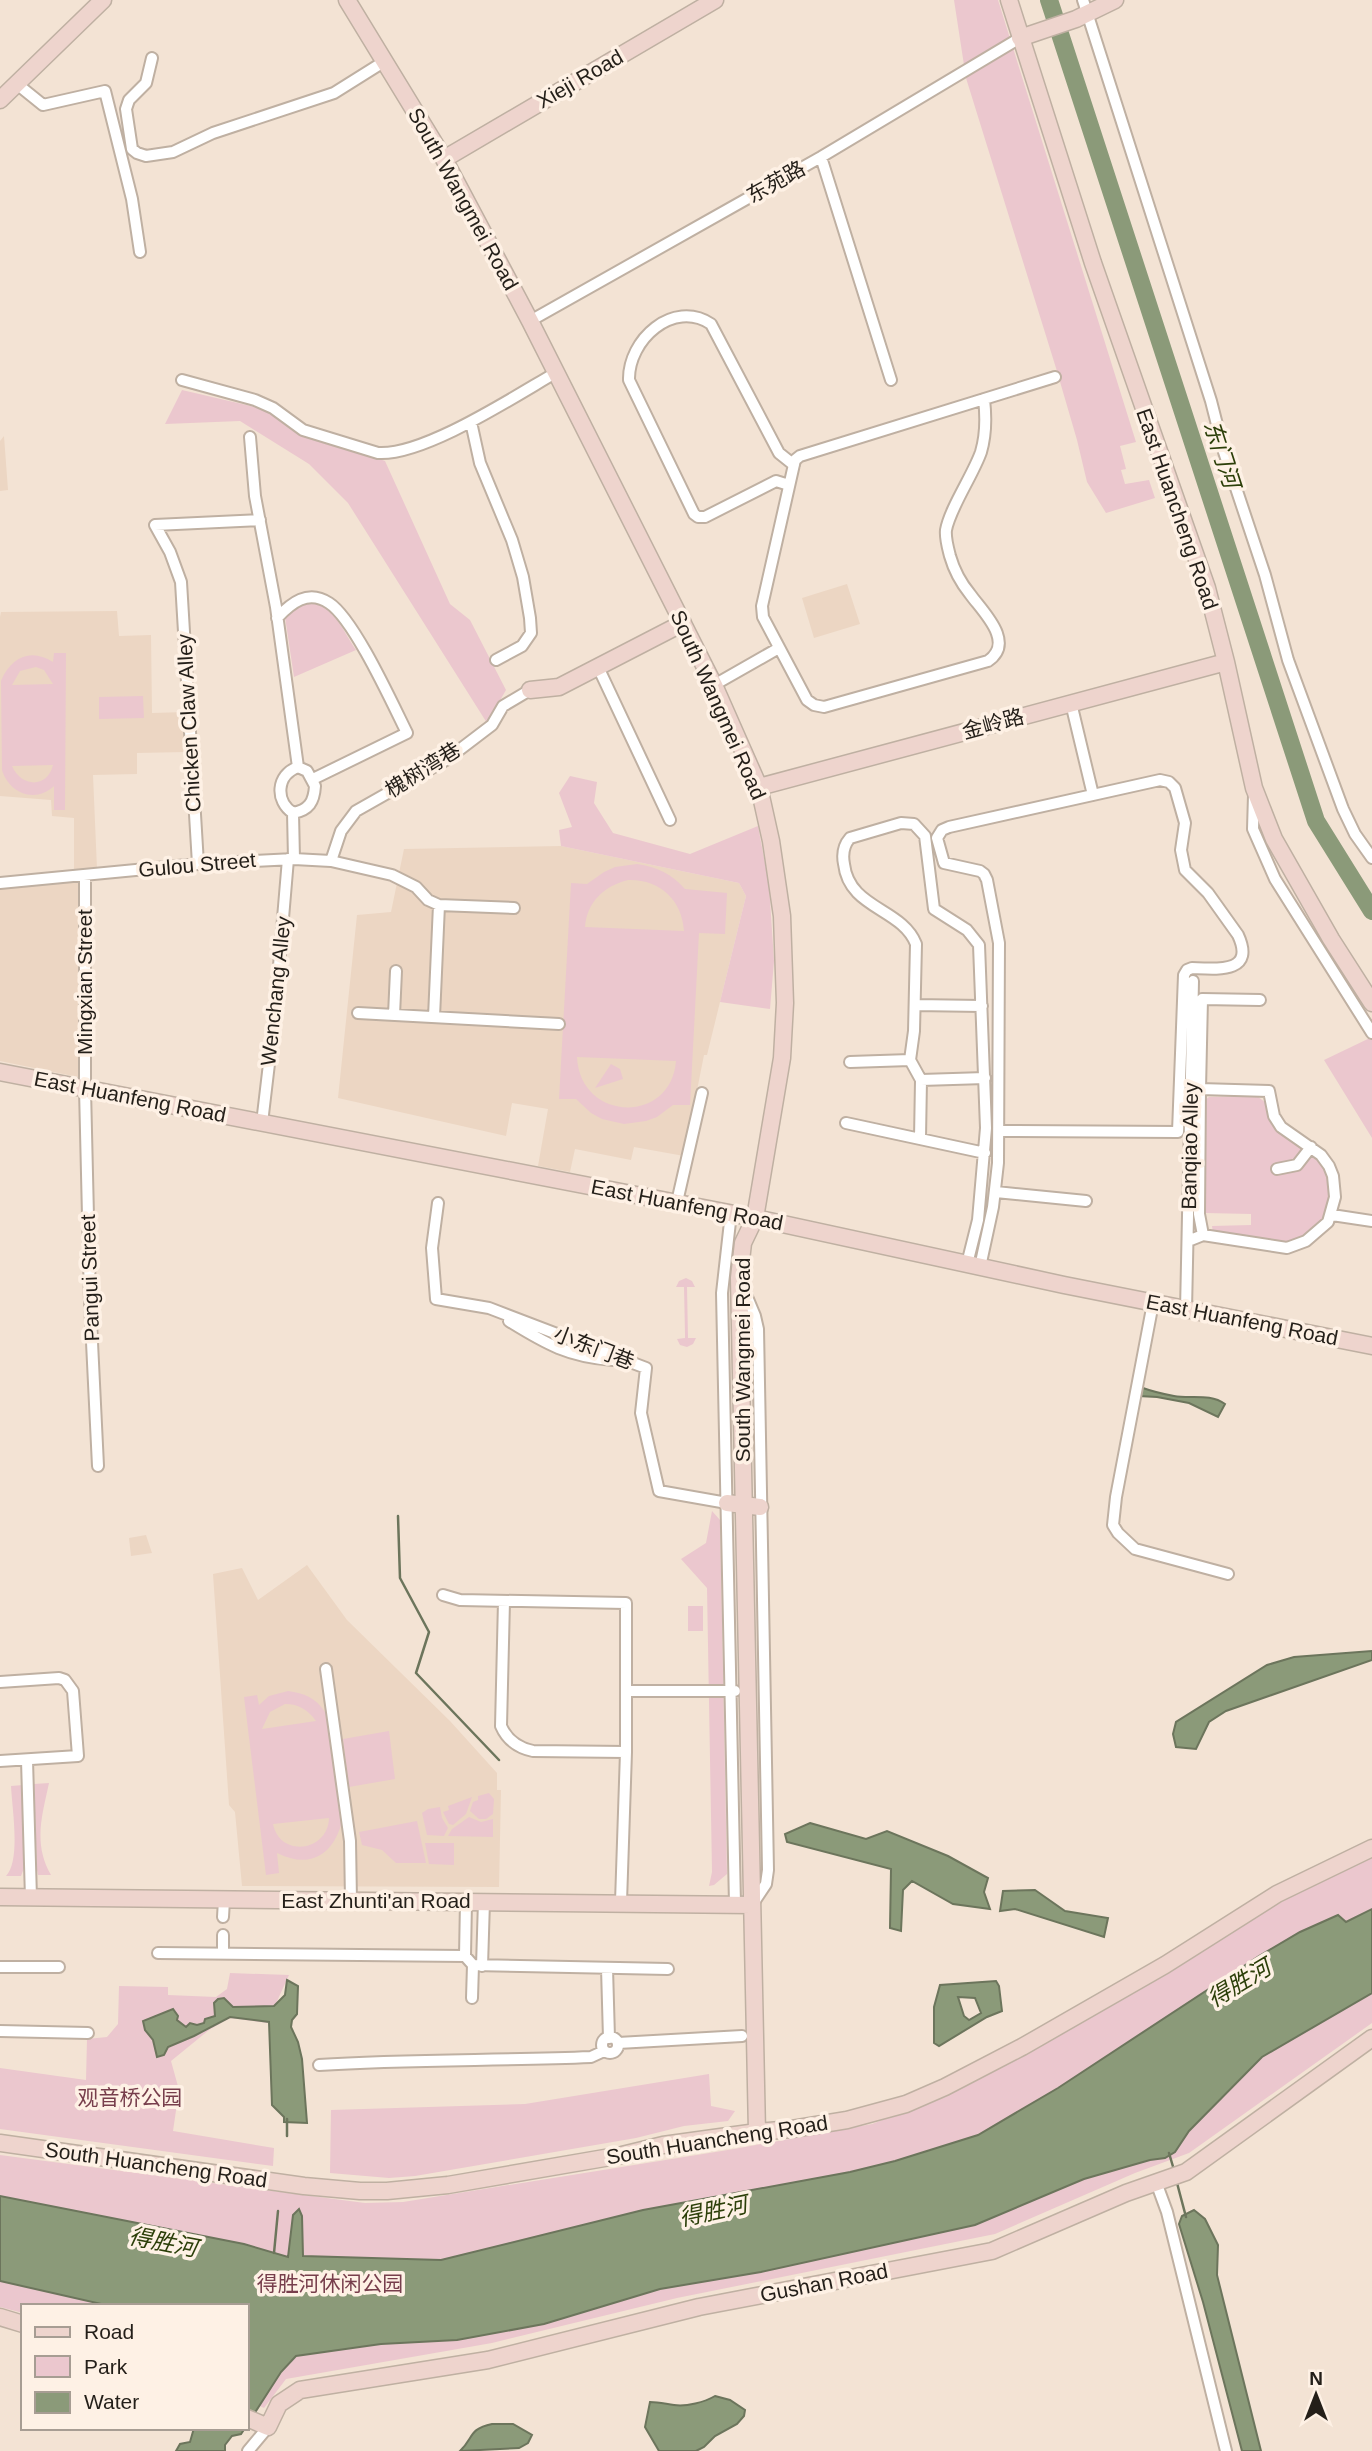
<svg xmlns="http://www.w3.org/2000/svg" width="1372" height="2451" viewBox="0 0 1372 2451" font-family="Arial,'Noto Sans SC',sans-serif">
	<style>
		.built { fill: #ecd6c3 }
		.green { fill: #ebc7ce; fill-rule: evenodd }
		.water { fill: #8b9a79; stroke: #6c755c; stroke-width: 2; fill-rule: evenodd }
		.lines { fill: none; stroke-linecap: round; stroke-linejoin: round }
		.stream { stroke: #6c755c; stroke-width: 2.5 }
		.river { stroke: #8b9a79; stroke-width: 18 }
		.street-casing { stroke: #bfb0a2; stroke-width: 14 }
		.secondary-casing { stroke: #bfb0a2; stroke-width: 19 }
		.street { stroke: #fff; stroke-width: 10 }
		.secondary { stroke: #eed4cd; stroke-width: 16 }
		.labels { text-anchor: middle; stroke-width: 7; stroke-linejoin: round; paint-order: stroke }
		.street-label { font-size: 21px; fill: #241f19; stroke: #fef1e5 }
		.park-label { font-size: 21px; fill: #773e4c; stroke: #fef1e5 }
		.water-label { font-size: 23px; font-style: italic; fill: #2c3f09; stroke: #fef1e5 }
	</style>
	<rect width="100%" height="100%" fill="#f3e3d4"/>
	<path class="built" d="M 4,436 L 8,490 L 0,491 L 0,441 Z
		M 847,584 L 860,624 L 814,638 L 802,598 Z
		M 117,611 L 119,636 L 151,635 L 152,713 L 186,712 L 186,752 L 137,753 L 137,774 L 93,775 L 97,869 L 74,871 L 74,818 L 52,816 L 51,800 L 0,796 L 0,617 L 1,612 Z
		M 561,846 L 739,883 L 746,896 L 707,1055 L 704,1055 L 684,1156 L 634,1147 L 631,1160 L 575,1149 L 570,1172 L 538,1166 L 548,1109 L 512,1103 L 506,1136 L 338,1098 L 357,915 L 391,912 L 404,849 Z
		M 78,878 L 78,1077 L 0,1061 L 0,886 Z
		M 146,1535 L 152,1553 L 131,1556 L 129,1538 Z
		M 307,1565 L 347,1620 L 450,1721 L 497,1773 L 497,1790 L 501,1790 L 499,1887 L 242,1886 L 235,1812 L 229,1805 L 213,1574 L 242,1568 L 258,1600 Z"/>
	<path class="green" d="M 954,0 L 998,0 L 1136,442 L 1120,446 L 1126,469 L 1121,470 L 1125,484 L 1149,480 L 1155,498 L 1106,513 L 1087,482 L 1077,440 L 1056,368 L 966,78 Z
		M 182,390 L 264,409 L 301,431 L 385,461 L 450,604 L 470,620 L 506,690 L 487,723 L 348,503 L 309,464 L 240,421 L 165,424 Z
		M 309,602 C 334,605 343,631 356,650 L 294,677 L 285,617 L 299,604 Z
		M 54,653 L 66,653 L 65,810 L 54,810 L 54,786 C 35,804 9,793 2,770 L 1,681 C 11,657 31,648 53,662 ZM 36,667 L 44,670 L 53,684 L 12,685 L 20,671 ZM 53,765 C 47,789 21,787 12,766 Z
		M 143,696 L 144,718 L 99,719 L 99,697 Z
		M 570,776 L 597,782 L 594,803 L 613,833 L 690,854 L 758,826 L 769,885 L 774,961 L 770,1009 L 720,1002 L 746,896 L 739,883 L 561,846 L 559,830 L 572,827 L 559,793 Z
		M 637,864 C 657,867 672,874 685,889 L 727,893 L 725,934 L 699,933 L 690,1105 L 673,1105 L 657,1117 L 646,1121 L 624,1124 L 602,1119 L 591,1113 L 576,1099 L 559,1099 L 571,883 L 587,884 L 604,872 L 615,867 ZM 628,880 C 660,879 682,900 684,931 L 585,927 C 587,902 604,886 628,880 ZM 577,1057 L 676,1061 C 671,1125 580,1122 577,1057 Z
		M 1372,1037 L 1372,1138 L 1324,1060 Z
		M 611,1064 L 620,1069 L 623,1079 L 595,1088 Z
		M 1257,1096 L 1266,1103 L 1272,1122 L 1311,1152 L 1325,1167 L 1332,1190 L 1328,1214 L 1310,1236 L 1291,1243 L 1213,1233 L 1212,1226 L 1251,1225 L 1251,1214 L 1205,1213 L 1202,1210 L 1205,1100 L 1209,1097 Z
		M 686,1278 L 692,1281 L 695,1287 L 687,1287 L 688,1338 L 696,1338 L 693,1344 L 687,1347 L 680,1345 L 677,1339 L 685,1338 L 685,1334 L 684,1287 L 676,1287 L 679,1281 Z
		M 712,1511 L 720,1520 L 727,1874 L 714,1885 L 709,1886 L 712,1872 L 707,1588 L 681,1559 L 706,1543 Z
		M 688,1606 L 703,1606 L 703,1631 L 688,1631 Z
		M 288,1691 C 304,1693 316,1698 325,1712 C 334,1728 342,1804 341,1825 C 331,1858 307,1868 277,1853 L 279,1873 L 266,1875 L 244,1697 L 257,1695 L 259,1705 L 269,1696 ZM 285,1704 C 299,1704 308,1710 316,1721 L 262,1729 L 270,1712 ZM 329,1818 C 328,1852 280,1858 273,1824 Z
		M 389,1731 L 395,1779 L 349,1787 L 343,1739 Z
		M 49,1783 C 42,1816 33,1844 51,1875 L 38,1875 L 37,1870 L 34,1784 Z
		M 23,1785 L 24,1868 L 21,1876 L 6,1876 C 21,1861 12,1808 11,1786 Z
		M 489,1793 L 494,1799 L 493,1814 L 486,1819 L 479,1819 L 470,1811 L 473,1802 L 478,1800 L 478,1796 Z
		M 472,1797 L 466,1814 L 453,1825 L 449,1824 L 443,1812 L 449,1810 L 448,1806 Z
		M 440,1807 L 442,1818 L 448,1828 L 444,1836 L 427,1835 L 422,1813 L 428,1809 Z
		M 469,1817 L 481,1822 L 493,1819 L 493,1837 L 448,1836 L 452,1829 Z
		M 417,1821 L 426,1863 L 396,1863 L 382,1850 L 362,1845 L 359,1832 Z
		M 425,1843 L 454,1843 L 454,1865 L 429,1864 Z
		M 1372,1855 L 1372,2023 L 1189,2153 L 1135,2173 L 995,2234 L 677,2298 L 492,2343 L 286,2379 L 264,2408 L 247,2400 L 247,2306 L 23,2306 L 23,2313 L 0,2307 L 0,2155 L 365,2203 L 403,2202 L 734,2149 L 872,2124 L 947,2095 L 1044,2044 L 1270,1908 Z
		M 230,1973 L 289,1975 L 267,2023 L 230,2018 L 209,2030 L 171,2061 L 179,2090 L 173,2131 L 274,2148 L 273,2166 L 0,2129 L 0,2068 L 86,2080 L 87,2039 L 107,2037 L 118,2024 L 119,1986 L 168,1987 L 168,1995 L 216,1997 L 227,1989 Z
		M 709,2074 L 711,2106 L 735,2111 L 728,2121 L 684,2126 L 636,2138 L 415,2176 L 389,2178 L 330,2173 L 331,2110 L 525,2104 Z"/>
	<path class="water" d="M 1140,1387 C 1151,1391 1163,1394 1174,1396 C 1191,1399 1210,1393 1225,1404 L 1218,1417 L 1189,1403 L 1157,1397 L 1139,1396 Z
		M 1372,1651 L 1372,1660 L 1226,1711 L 1209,1722 L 1196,1749 L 1176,1747 L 1173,1734 L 1176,1722 L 1267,1665 L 1294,1657 Z
		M 810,1823 L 866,1839 L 887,1831 L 948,1856 L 988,1878 L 984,1892 L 990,1909 L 953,1904 L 912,1881 L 903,1890 L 901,1931 L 890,1928 L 891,1869 L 787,1842 L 785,1834 Z
		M 1035,1890 L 1065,1911 L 1108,1918 L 1104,1937 L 1015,1909 L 1000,1911 L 1003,1891 Z
		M 1372,1909 L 1372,1993 L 1262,2057 L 1189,2131 L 1175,2152 L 1165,2158 L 1150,2160 L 1084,2179 L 975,2225 L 761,2272 L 660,2289 L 544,2324 L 457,2340 L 381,2344 L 296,2356 L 281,2372 L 247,2425 L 247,2306 L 110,2306 L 0,2281 L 0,2196 L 244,2244 L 288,2257 L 293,2215 L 299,2209 L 302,2216 L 303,2256 L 441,2260 L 643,2210 L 850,2172 L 895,2161 L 978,2135 L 1058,2088 L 1259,1956 L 1300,1932 L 1338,1915 L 1346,1922 Z
		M 287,1980 L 298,1986 L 297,2014 L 292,2020 L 291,2027 L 298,2042 L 302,2059 L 307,2123 L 284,2122 L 284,2117 L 272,2105 L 269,2022 L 230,2017 L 194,2036 L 168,2047 L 164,2055 L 157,2057 L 153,2040 L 145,2030 L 143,2021 L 173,2009 L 178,2016 L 177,2020 L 186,2027 L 190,2023 L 197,2025 L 204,2023 L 205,2019 L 215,2016 L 214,2003 L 218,1999 L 224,1998 L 233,2007 L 274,2006 L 285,1995 Z
		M 996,1981 L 999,1986 L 1002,2011 L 987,2017 L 939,2046 L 934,2043 L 934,2007 L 940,1985 ZM 958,1997 L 975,1998 L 981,2013 L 969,2020 L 964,2016 Z
		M 1194,2210 L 1205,2219 L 1218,2245 L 1217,2275 L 1261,2451 L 1242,2451 L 1203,2302 L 1179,2224 L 1182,2216 Z
		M 715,2396 L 730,2400 L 745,2410 L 744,2416 L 737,2424 L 715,2436 L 704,2447 L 696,2451 L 659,2451 L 645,2427 L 650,2402 C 659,2402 666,2404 674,2405 C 686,2407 705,2402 715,2396 Z
		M 492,2424 L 513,2424 L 532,2435 L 528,2443 L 519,2448 L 460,2451 C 474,2438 468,2429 492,2424 Z
		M 194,2428 L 245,2428 L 241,2434 L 232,2436 L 225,2445 L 225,2451 L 176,2451 L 180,2444 L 190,2442 Z"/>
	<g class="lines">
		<path class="stream" d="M 398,1516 L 400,1578 L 429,1632 L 416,1673 L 499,1760
			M 287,2136 L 287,2119
			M 1169,2153 L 1174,2170
			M 1177,2183 L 1186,2217
			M 274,2253 L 278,2211"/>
		<path class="river" d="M 1049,0 L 1316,821 L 1372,911"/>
		<defs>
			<path id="street" d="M 1083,0 L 1211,401 L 1224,452 L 1265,575 L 1288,660 L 1343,809 L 1355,834 L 1372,858
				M 152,58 L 146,83 L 129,100 L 126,109 L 132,149 L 137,153 L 146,156 L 173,152 L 213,133 L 334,93 L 385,61
				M 17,84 L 43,105 L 105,91 L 132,199 L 140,252
				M 821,157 L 891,380
				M 530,321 L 821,157 L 1020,38
				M 182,380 L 255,400 L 273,408 L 303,430 L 378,453 C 424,456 515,396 557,372
				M 984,399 C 986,416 986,435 981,452 C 973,475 950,508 946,530 C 945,538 948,548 950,556 C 954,570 961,583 970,594 C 982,611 1016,642 988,661 L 824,707 L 814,705 L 807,700 L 763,617 L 762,606 L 795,460 L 800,456 L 1055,377
				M 471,422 L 480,463 L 512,540 L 523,577 L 530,618 L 531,633 L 522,646 L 496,660
				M 250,437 L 255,496 L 276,607 L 298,767
				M 789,485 L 776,481 L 705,517 L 698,517 L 694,514 L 629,380 C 628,340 673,299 711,324 L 779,453 L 794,465
				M 277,618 C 291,603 308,589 329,603 C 354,619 392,703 407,733 L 313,779
				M 598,667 L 670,820
				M 714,685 L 779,648
				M 1071,703 L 1093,795
				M 1254,795 L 1253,829 L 1275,879 L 1372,1033
				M 293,813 C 275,801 276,775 298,767 L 307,771 L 315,786 C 314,802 309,810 293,813 L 294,859
				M 331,861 L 341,831 L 356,811 L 446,760 L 492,725 L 503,706 L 530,690
				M 198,864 L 181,582 L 170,552 L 155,525 L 260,520
				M 85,875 L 85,1089 L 90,1301 L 98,1466
				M 0,883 L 198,864 L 294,859 L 331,861 L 392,875 L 416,887 L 428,900 L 439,905 L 514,908
				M 915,1005 L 982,1006
				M 358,1013 L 559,1024
				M 394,1015 L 396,971
				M 434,1017 L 439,905
				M 850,1062 L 910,1060
				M 921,1080 L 985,1078
				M 1200,1089 L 1202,999 L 1260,1000
				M 262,1123 L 275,1013 L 288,859
				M 846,1123 L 985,1153
				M 920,1138 L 921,1080 L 910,1060 L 914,1031 L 916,944 C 902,908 849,909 844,864 C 842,854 843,846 850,838 L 901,823 L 914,824 L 925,836 L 934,909 L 967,930 L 979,945 L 986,1128 L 978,1220 L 967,1264
				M 1277,1169 L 1297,1165 L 1311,1147
				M 996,1192 L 1086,1201
				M 677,1202 L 702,1093
				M 438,1203 L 432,1248 L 436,1299 L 489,1308 L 646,1368 L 641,1413 L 659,1491 L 727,1503
				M 731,1213 L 722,1293 L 735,1904
				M 1332,1215 L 1372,1221
				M 1188,1241 L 1203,1235 L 1287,1248 L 1306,1241 L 1328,1222 L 1335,1197 L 1333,1176 L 1329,1166 L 1321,1155 L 1281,1127 L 1274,1116 L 1269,1091 L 1200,1089 L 1199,1214 L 1203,1235
				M 980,1267 L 993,1207 L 998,1163 L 999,943 L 987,880 L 984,874 L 980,871 L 944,863 L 937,838 L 942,830 L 949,827 L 1160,780 L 1169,782 L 1175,788 L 1185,823 L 1181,850 L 1185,870 L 1208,893 L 1238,935 C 1256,974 1216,969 1192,968 L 1187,970 L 1184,975 L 1178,1132 L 999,1131
				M 742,1285 L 755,1316 L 758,1329 L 768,1870 L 766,1884 L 752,1905
				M 1153,1303 L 1116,1497 L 1113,1525 L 1118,1533 L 1135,1549 L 1228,1574
				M 1186,1310 L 1193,981
				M 509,1321 C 546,1344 569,1357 613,1360
				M 443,1595 L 460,1600 L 626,1603 L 626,1752 L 621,1902
				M 504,1601 L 501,1726 C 507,1740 519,1748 533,1751 L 626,1752
				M 326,1669 L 350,1841 L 351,1900
				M 0,1682 L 59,1678 L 65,1680 L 73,1691 L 78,1756 L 0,1761
				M 626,1691 L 735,1691
				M 27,1760 L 31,1898
				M 223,1917 L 224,1900
				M 158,1953 L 465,1956 L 473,1965 L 668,1969
				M 223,1954 L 223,1935
				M 465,1956 L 466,1901
				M 482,1966 L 484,1901
				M 0,1967 L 59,1967
				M 607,1968 L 609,2038
				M 472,1998 L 473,1965
				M 0,2031 L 88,2033
				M602 2045a8 8 0 1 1 16 0a8 8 0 1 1-16 0Z
				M 618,2043 L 742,2036
				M 319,2065 C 410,2059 501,2061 591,2057 L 604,2051
				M 1156,2182 L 1167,2212 L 1226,2451
				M 248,2451 L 268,2427"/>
			<path id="secondary" d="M 347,0 L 444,159 L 530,321 L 714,685 L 759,787 L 771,841 L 782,916 L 785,1003 L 782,1058 L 755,1218 L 743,1243 L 739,1278 L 757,2132
				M 1009,0 L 1093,263 L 1207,588 L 1226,662 L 1254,788 L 1274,839 L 1331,939 L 1372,1003
				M 1020,38 L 1076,19 L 1115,0
				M 0,100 L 103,0
				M 444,159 L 715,0
				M 530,690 L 559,687 L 683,623
				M 759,787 L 1226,662
				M 0,1072 L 755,1218 L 1064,1285 L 1372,1346
				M 727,1503 L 760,1507
				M 0,1897 L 752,1905
				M 0,2143 L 304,2186 L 360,2191 L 387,2191 L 448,2185 L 622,2155 L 663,2145 L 757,2132 L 792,2129 L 847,2120 L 906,2104 L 945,2087 L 1022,2047 L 1165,1965 L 1277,1894 L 1372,1848
				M 0,2317 L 23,2324
				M 247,2418 L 268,2427 L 279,2404 L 300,2390 L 488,2360 L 699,2307 L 992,2251 L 1126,2193 L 1186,2172 L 1372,2038"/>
		</defs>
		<use href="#street" class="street-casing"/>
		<use href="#secondary" class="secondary-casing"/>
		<use href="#street" class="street"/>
		<use href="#secondary" class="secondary"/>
	</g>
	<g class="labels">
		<g class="street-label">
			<text transform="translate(580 79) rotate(-30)" y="7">Xieji Road</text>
			<text transform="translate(776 182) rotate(-29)" y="7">东苑路</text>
			<text transform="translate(463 199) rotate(61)" y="7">South Wangmei Road</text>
			<text transform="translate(1177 509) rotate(71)" y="7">East Huancheng Road</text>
			<text transform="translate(718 705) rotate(66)" y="7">South Wangmei Road</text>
			<text transform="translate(189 723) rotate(-93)" y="7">Chicken Claw Alley</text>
			<text transform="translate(993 724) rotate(-15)" y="7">金岭路</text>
			<text transform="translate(423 770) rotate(-32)" y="7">槐树湾巷</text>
			<text transform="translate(197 865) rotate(-5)" y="7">Gulou Street</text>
			<text transform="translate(85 982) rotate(-90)" y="7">Mingxian Street</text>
			<text transform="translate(276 991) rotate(-84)" y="7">Wenchang Alley</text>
			<text transform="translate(130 1097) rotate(11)" y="7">East Huanfeng Road</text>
			<text transform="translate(1190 1146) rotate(-89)" y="7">Banqiao Alley</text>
			<text transform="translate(687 1205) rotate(11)" y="7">East Huanfeng Road</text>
			<text transform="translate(90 1278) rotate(-92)" y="7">Pangui Street</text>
			<text transform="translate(1242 1320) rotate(11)" y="7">East Huanfeng Road</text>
			<text transform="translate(594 1348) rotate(21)" y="7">小东门巷</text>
			<text transform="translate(743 1360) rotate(-90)" y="7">South Wangmei Road</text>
			<text x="376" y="1908">East Zhunti'an Road</text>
			<text transform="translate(717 2140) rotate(-9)" y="7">South Huancheng Road</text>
			<text transform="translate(156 2165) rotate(8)" y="7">South Huancheng Road</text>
			<text transform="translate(824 2283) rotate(-11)" y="7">Gushan Road</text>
		</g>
		<g class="park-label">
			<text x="130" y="2105">观音桥公园</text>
			<text x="330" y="2291">得胜河休闲公园</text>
		</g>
		<g class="water-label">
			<text transform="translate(1222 454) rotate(72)" y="8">东门河</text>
			<text transform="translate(1239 1983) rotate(-31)" y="8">得胜河</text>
			<text transform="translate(713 2211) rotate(-12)" y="8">得胜河</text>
			<text transform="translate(163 2242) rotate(11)" y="8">得胜河</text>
		</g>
	</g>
	<rect x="21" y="2304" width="228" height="126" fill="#fef1e5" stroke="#a79d93" stroke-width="2"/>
	<rect x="35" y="2327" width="35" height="10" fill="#eed4cd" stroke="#a79d93" stroke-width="2"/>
	<text x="84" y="2339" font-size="21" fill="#241f19">Road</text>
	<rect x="35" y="2356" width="35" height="21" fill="#ebc7ce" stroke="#a79d93" stroke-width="2"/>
	<text x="84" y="2374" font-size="21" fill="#241f19">Park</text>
	<rect x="35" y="2392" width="35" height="21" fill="#8b9a79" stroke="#a79d93" stroke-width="2"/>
	<text x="84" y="2409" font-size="21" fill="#241f19">Water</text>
	<g transform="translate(1316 2395)" stroke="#fef1e5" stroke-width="5" paint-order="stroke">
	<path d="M0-5L12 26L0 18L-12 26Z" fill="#241f19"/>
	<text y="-10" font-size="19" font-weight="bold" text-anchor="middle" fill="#241f19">N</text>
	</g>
</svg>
